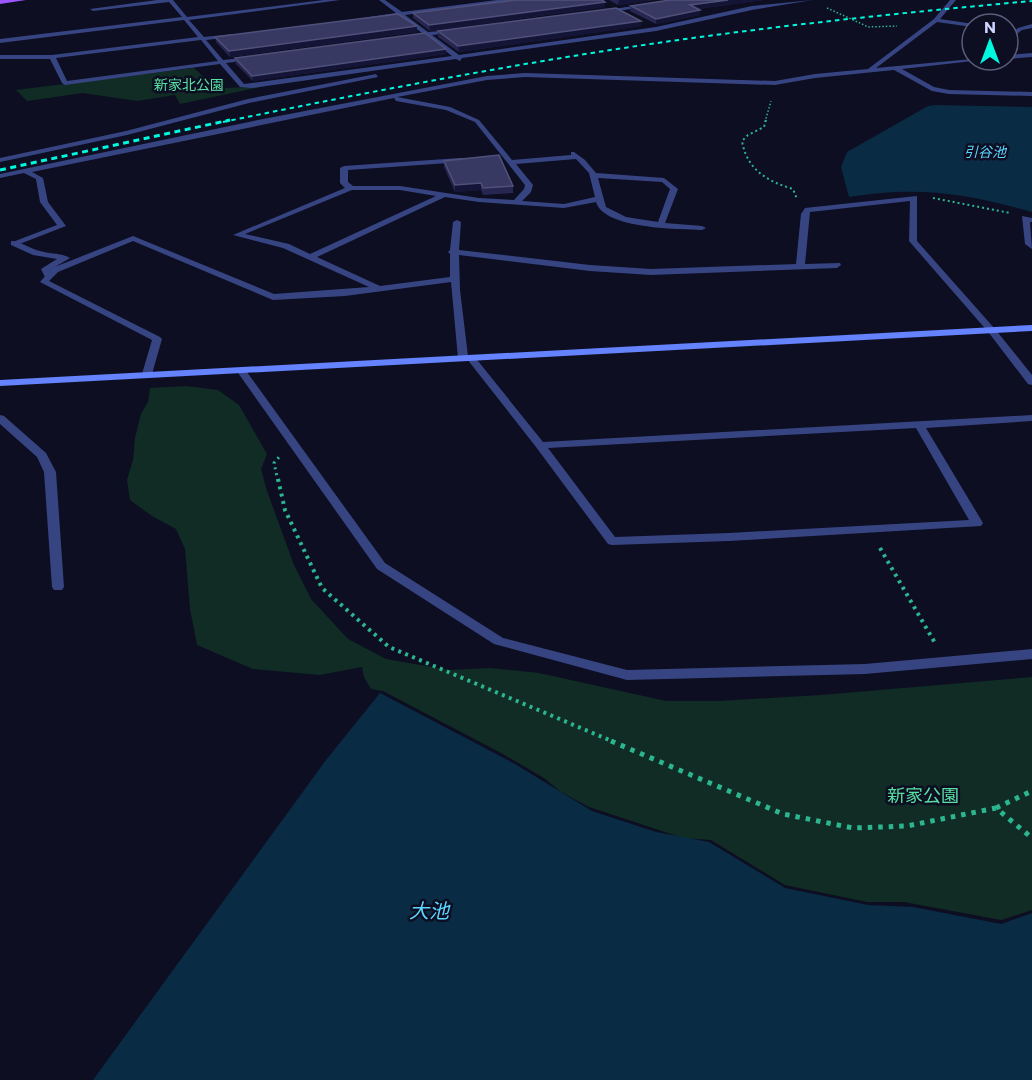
<svg xmlns="http://www.w3.org/2000/svg" width="1032" height="1080" viewBox="0 0 1032 1080" font-family="Commissioner,'Noto Sans JP',sans-serif">
	<style>
		.green { fill: #102c25 }
		.water { fill: #0a2b44 }
		.lines { fill: none; stroke-linecap: round; stroke-linejoin: round }
		.path-far4 { stroke: #2cb690; stroke-width: 1.5; stroke-dasharray: 1.5 2; stroke-linecap: butt }
		.path-far3 { stroke: #2cb690; stroke-width: 2; stroke-dasharray: 2 3; stroke-linecap: butt }
		.path-far2 { stroke: #2cb690; stroke-width: 3; stroke-dasharray: 2 4; stroke-linecap: butt }
		.path-far1 { stroke: #2cb690; stroke-width: 4; stroke-dasharray: 3 4.5; stroke-linecap: butt }
		.path { stroke: #2cb690; stroke-width: 5; stroke-dasharray: 4.5 6; stroke-linecap: butt }
		.lane { fill: #374482; fill-rule: evenodd }
		.street { fill: #374482; fill-rule: evenodd }
		.secondary { fill: #6582ff; fill-rule: evenodd }
		.primary { fill: #9c55ff; fill-rule: evenodd }
		.rail-far1 { stroke: #00f9de; stroke-width: 2; stroke-dasharray: 4.5 4; stroke-linecap: butt }
		.rail { stroke: #00f9de; stroke-width: 3; stroke-dasharray: 6 4.5; stroke-linecap: butt }
		.path-bridge { stroke: #2cb690; stroke-width: 1.5; stroke-dasharray: 1.5 2; stroke-linecap: butt }
		.wall { fill: #262650 }
		.shaded-wall { fill: #141536 }
		.building { fill: #383963; stroke: #4f517b; stroke-width: 1.5 }
		.labels { text-anchor: middle; stroke-width: 5; stroke-linejoin: round; paint-order: stroke }
		.far-park-label { font-size: 14px; fill: #58e1a2; stroke: #0d0e22 }
		.far-water-label { font-size: 14px; font-style: italic; fill: #5cd6ff; stroke: #0d0e22 }
		.near-park-label { font-size: 18px; fill: #58e1a2; stroke: #0d0e22 }
		.near-water-label { font-size: 20px; font-style: italic; fill: #5cd6ff; stroke: #0d0e22 }
	</style>
	<rect width="100%" height="100%" fill="#0d0e22"/>
	<path class="green" d="M 194,68 L 213,86 L 225,88 L 266,86 L 180,104 L 175,95 L 137,101 L 83,93 L 27,101 L 16,90 Z
		M 186,386 L 218,390 L 239,405 L 267,454 L 261,469 L 267,491 L 294,565 L 311,599 L 348,639 L 386,659 L 449,670 L 490,668 L 539,673 L 666,701 L 719,701 L 821,695 L 1032,677 L 1032,910 L 1001,920 L 904,902 L 867,902 L 785,885 L 711,840 L 683,838 L 589,807 L 561,792 L 544,778 L 501,753 L 383,691 L 371,689 L 364,677 L 362,667 L 320,675 L 253,669 L 197,645 L 190,609 L 185,549 L 176,529 L 152,516 L 130,500 L 127,480 L 133,460 L 135,438 L 141,414 L 148,402 L 150,388 Z"/>
	<path class="water" d="M 936,105 L 1032,107 L 1032,212 C 964,193 919,186 849,197 L 841,167 L 847,152 L 928,106 Z
		M 380,693 L 515,764 L 592,811 L 656,832 L 709,842 L 785,888 L 868,905 L 913,907 L 1001,924 L 1032,913 L 1032,1080 L 93,1080 L 326,760 Z"/>
	<g class="lines">
		<path class="path-far4" d="M 862,24 L 868,27 L 897,26
			M 765,122 L 771,101"/>
		<path class="path-far3" d="M 766,120 L 764,127 L 748,135 L 742,141 C 747,170 767,181 793,189 L 797,199
			M 933,198 L 1010,213"/>
		<path class="path-far2" d="M 278,481 L 274,463 L 280,456"/>
		<path class="path-far1" d="M 278,479 L 285,510 L 322,588 L 389,647 L 614,742
			M 880,548 L 935,643"/>
		<path class="path" d="M 611,741 L 783,814 L 853,828 L 907,826 L 996,808 L 1032,838
			M 996,808 L 1032,791"/>
		<path class="lane" d="M 11,241 C 21,241 30,249 40,251 C 50,254 62,253 70,258 L 50,270 L 53,277 L 46,279 L 41,269 L 57,259 L 33,255 L 11,245 Z"/>
		<path class="street" d="M 157,0 L 173,0 L 187,17 L 324,0 L 340,0 L 189,20 L 204,37 L 233,34 L 231,37 L 206,40 L 223,60 L 252,57 L 250,60 L 226,63 L 244,84 L 452,56 L 426,36 L 411,37 L 411,35 L 422,33 L 399,16 L 346,23 L 343,21 L 396,13 L 379,0 L 385,0 L 402,12 L 497,0 L 512,0 L 405,15 L 428,32 L 454,30 L 452,33 L 432,35 L 459,55 L 656,27 L 752,6 L 813,0 L 752,10 L 656,31 L 462,58 L 460,61 L 456,59 L 252,88 L 240,87 L 220,64 L 65,85 L 62,83 L 50,59 L 0,59 L 0,55 L 52,55 L 198,37 L 184,20 L 0,43 L 0,39 L 182,17 L 169,2 L 93,11 L 90,9 ZM 201,40 L 218,61 L 67,81 L 56,58 Z
			M 950,0 L 956,0 L 940,19 L 974,24 L 972,24 L 972,27 L 937,22 L 876,68 L 972,59 L 982,60 L 902,69 L 934,87 L 949,90 L 1032,92 L 1032,96 L 949,94 L 932,91 L 894,70 L 815,78 L 775,85 L 525,77 L 487,80 L 397,97 L 450,107 L 479,120 L 512,160 L 571,155 L 571,152 L 574,152 L 585,160 L 596,173 L 664,178 L 678,189 L 665,223 L 702,226 L 706,228 L 702,230 C 678,229 604,229 596,202 L 564,208 L 479,202 L 445,197 L 317,257 L 380,286 L 450,277 L 450,254 L 448,252 L 450,250 L 453,222 L 457,220 L 461,222 L 459,250 L 590,265 L 651,269 L 796,264 L 801,214 L 805,208 L 917,196 L 917,241 L 995,329 L 1032,375 L 1032,385 L 1028,384 L 989,333 L 909,241 L 910,201 L 810,212 L 805,264 L 840,263 L 841,265 L 837,268 L 651,275 L 590,271 L 459,255 L 460,290 L 468,356 L 474,356 L 543,442 L 1032,415 L 1032,421 L 926,428 L 983,523 L 981,526 L 729,541 L 612,545 L 608,544 L 536,447 L 467,359 L 463,361 L 458,358 L 451,282 L 345,296 L 273,300 L 133,241 L 58,272 L 49,281 L 160,337 L 162,339 L 152,374 L 147,377 L 142,374 L 152,340 L 40,282 L 52,268 L 133,236 L 274,294 L 369,287 L 283,248 L 233,235 L 345,188 L 340,183 L 340,168 L 344,166 L 460,158 L 463,158 L 463,162 L 348,170 L 348,182 L 353,186 L 400,186 L 479,198 L 514,200 L 524,189 L 525,185 L 475,122 L 446,110 L 396,101 L 394,98 L 32,172 L 43,178 L 48,202 L 66,226 L 17,245 L 10,243 L 57,225 L 40,202 L 36,179 L 24,173 L 0,178 L 0,174 L 258,120 L 487,76 L 525,73 L 775,81 L 815,74 L 868,69 L 934,19 ZM 576,159 L 589,173 L 595,197 L 564,204 L 522,201 L 531,192 L 533,185 L 516,164 ZM 598,178 L 662,182 L 670,189 L 658,222 L 626,217 L 606,207 ZM 352,190 L 400,190 L 436,196 L 310,254 L 289,244 L 245,234 ZM 916,428 L 969,520 L 729,533 L 615,537 L 548,448 Z
			M 647,4 L 645,7 L 603,13 L 600,11 Z
			M 1032,24 L 1032,28 L 1022,30 L 1008,41 L 1008,36 L 1018,28 Z
			M 1032,53 L 1032,57 L 1008,59 L 1008,55 Z
			M 376,74 L 378,77 L 249,103 L 127,135 L 0,162 L 0,158 L 126,131 L 248,99 Z
			M 1022,216 L 1032,218 L 1032,222 L 1030,222 L 1032,249 L 1025,244 Z
			M 241,367 L 244,368 L 385,563 L 503,638 L 627,670 L 865,664 L 1032,649 L 1032,659 L 865,674 L 627,680 L 494,644 L 377,569 L 236,370 Z
			M 0,415 L 4,416 L 46,453 L 56,472 L 64,587 L 62,590 L 54,590 L 52,587 L 44,472 L 37,457 L 0,424 Z"/>
		<path class="secondary" d="M 1032,325 L 1032,331 L 0,386 L 0,380 Z"/>
		<path class="primary" d="M 0,0 L 26,0 L 0,4 Z"/>
		<path class="rail-far1" d="M 223,122 C 358,94 493,68 630,47 C 763,27 898,13 1032,1"/>
		<path class="rail" d="M 0,170 L 230,120"/>
		<path class="path-bridge" d="M 827,8 L 862,24"/>
	</g>
	<path class="wall" d="M 609,0 L 654,0 L 618,5 Z
		M 670,0 L 763,0 L 698,9 L 700,15 L 656,24 L 630,11 L 631,6 Z
		M 605,7 L 430,31 L 413,18 L 413,13 Z
		M 417,26 L 417,32 L 230,57 L 216,42 L 215,37 Z
		M 641,26 L 459,52 L 438,37 L 438,31 Z
		M 446,54 L 253,81 L 236,64 L 235,58 Z
		M 444,161 L 513,186 L 513,193 L 483,195 L 481,190 L 455,192 L 444,167 Z"/>
	<path class="shaded-wall" d="M 619,0 L 654,0 L 618,5 Z
		M 728,0 L 763,0 L 690,10 L 690,5 Z
		M 605,2 L 605,7 L 430,31 L 429,25 Z
		M 700,10 L 700,15 L 656,24 L 656,19 Z
		M 641,21 L 641,26 L 459,52 L 458,46 Z
		M 417,26 L 417,32 L 230,57 L 229,51 Z
		M 446,49 L 446,54 L 253,81 L 252,76 Z
		M 481,183 L 481,190 L 455,192 L 455,185 Z"/>
	<path class="building" d="M 515,0 L 602,0 L 605,2 L 429,25 L 413,13 Z
		M 670,0 L 728,0 L 690,5 L 700,10 L 656,19 L 631,6 Z
		M 616,8 L 641,21 L 458,46 L 438,31 Z
		M 398,14 L 417,26 L 229,51 L 215,37 Z
		M 425,33 L 446,49 L 252,76 L 235,58 Z
		M 499,155 L 513,186 L 483,188 L 481,183 L 455,185 L 444,161 Z"/>
	<g class="labels">
		<g class="far-park-label">
			<text x="189" y="90">新家北公園</text>
		</g>
		<g class="far-water-label">
			<text x="985" y="157">引谷池</text>
		</g>
		<g class="near-park-label">
			<text x="923" y="802">新家公園</text>
		</g>
		<g class="near-water-label">
			<text x="429" y="918">大池</text>
		</g>
	</g>
	<g transform="translate(990 42)"><circle r="28" fill="#0d0e22" stroke="#5a5d7a" stroke-width="1.5"/>
	<path d="M0-4.5L10 22L0 15L-10 22Z" fill="#00f9de"/>
	<text y="-9" font-size="16" font-weight="bold" text-anchor="middle" fill="#ced3ff">N</text>
	</g>
</svg>
